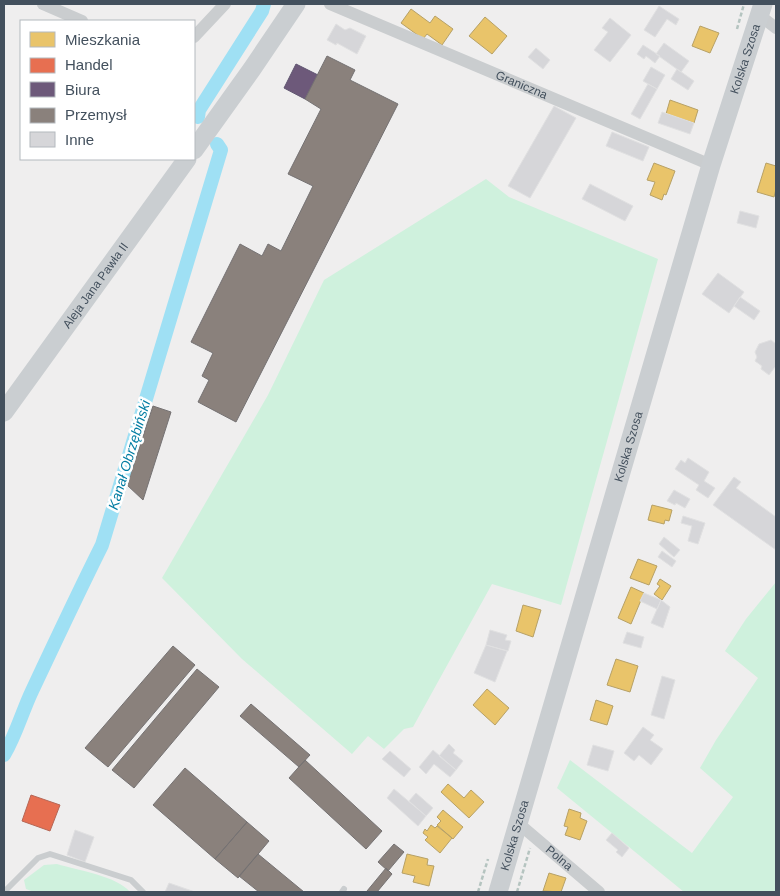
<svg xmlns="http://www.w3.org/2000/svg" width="780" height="896" viewBox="0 0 780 896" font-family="Arial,sans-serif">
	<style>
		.green { fill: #cff1dd }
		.homes { fill: #e9c46a; stroke: #b7a166 }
		.shops { fill: #e76f51; stroke: #b66655 }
		.offices { fill: #6d597a; stroke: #605671 }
		.industry { fill: #8a817c; stroke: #757273 }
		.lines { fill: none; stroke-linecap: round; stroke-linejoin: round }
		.canal { stroke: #9fe0f4; stroke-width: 14 }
		.building { fill: #d6d6d9; stroke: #e0e0e1 }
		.path { stroke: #b5c4c0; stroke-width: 2.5; stroke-dasharray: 4 2.5; stroke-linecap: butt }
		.lane { stroke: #cacdcf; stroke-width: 6 }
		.street { stroke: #cacdcf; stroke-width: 12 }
		.secondary { stroke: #caced1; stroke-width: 19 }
		.labels { text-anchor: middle; stroke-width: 5; stroke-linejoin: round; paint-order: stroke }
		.street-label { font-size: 12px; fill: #43505d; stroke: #fff }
		.water-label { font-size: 14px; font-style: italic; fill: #027da3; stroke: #fff }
	</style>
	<rect width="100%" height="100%" fill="#efeeee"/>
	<path class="green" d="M 486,179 L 509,197 L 658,259 L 561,605 L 492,584 L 413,727 L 404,729 L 384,749 L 368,736 L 352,754 L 242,659 L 162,578 L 268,395 L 324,280 Z
		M 776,582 L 776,892 L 684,892 L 557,788 L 570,760 L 692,853 L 733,797 L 700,768 L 716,740 L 758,678 L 725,651 L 746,619 Z
		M 57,864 C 77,870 117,876 130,892 L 34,892 L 26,889 L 24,880 L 44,865 Z"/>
	<path class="homes" d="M 411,9 L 430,23 L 435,16 L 453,29 L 442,45 L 427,34 L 423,39 L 401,23 Z
		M 485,17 L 507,36 L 492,54 L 469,36 Z
		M 700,26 L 719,33 L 710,53 L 692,46 Z
		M 670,100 L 698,110 L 694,123 L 666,114 Z
		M 654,163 L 675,171 L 666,195 L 664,194 L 662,200 L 650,195 L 655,182 L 647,180 Z
		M 766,163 L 776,166 L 776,189 L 774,197 L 757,192 Z
		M 652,505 L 672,510 L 669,521 L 665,520 L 664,524 L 648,520 Z
		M 638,559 L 657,566 L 649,585 L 630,578 Z
		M 660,579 L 671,586 L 662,600 L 654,594 L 660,586 L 657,584 Z
		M 631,587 L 644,593 L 631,624 L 618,618 Z
		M 523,605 L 541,610 L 533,637 L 516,631 Z
		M 616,659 L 638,666 L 630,692 L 607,685 Z
		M 487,689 L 509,708 L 495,725 L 473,705 Z
		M 596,700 L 613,706 L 607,725 L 590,720 Z
		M 448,784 L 464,798 L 471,790 L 484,802 L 469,818 L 441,792 Z
		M 569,809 L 581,813 L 580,818 L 587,821 L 580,840 L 565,835 L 568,827 L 564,826 Z
		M 443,810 L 463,827 L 453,839 L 437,825 L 441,821 L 437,817 Z
		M 431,825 L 435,828 L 437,826 L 452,838 L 440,853 L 425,840 L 428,837 L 423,833 L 425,829 L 427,831 Z
		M 407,854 L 428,859 L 427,865 L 434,866 L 429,886 L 413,882 L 415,876 L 402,873 Z
		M 549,873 L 566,878 L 561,892 L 543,891 Z"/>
	<path class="shops" d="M 31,795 L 60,805 L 50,831 L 22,821 Z"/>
	<path class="offices" d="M 296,64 L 318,75 L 305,99 L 284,88 Z"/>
	<path class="industry" d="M 327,56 L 355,70 L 350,80 L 398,104 L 236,422 L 198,402 L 209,380 L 202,376 L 213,353 L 191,342 L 240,244 L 262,256 L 268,244 L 281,251 L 313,186 L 288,174 L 321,109 L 305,99 Z
		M 153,406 L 171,412 L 143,500 L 127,485 Z
		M 173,646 L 195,665 L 108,767 L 85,748 Z
		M 197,669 L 219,687 L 134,788 L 112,770 Z
		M 251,704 L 310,755 L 299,767 L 240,716 Z
		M 305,760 L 382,831 L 366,849 L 289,778 Z
		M 185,768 L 247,822 L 215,859 L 153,805 Z
		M 247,822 L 269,841 L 238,878 L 215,859 Z
		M 394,844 L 404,852 L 388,871 L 378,862 Z
		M 258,854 L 304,892 L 259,892 L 239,876 Z
		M 386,868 L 392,874 L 377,892 L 369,892 L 367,891 Z"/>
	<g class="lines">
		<path class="canal" d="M 198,117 L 199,110 L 262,11 L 264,4
			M 4,755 C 16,735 22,712 32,691 C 55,642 78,593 102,545 L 221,150 L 217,144"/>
	</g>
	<path class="building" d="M 659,6 L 679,19 L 676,25 L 667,19 L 655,37 L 644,30 Z
		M 610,18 L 631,35 L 610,62 L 594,50 L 608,32 L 602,28 Z
		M 336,24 L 345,30 L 350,28 L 366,36 L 357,54 L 337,43 L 336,45 L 327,40 Z
		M 664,43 L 689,61 L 681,72 L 656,54 Z
		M 643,45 L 660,56 L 655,63 L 646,56 L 644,59 L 637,54 Z
		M 536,48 L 550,60 L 543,69 L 528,57 Z
		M 651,67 L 665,75 L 657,89 L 643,81 Z
		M 677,69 L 694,81 L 688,90 L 671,79 Z
		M 648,84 L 657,89 L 640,119 L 631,114 Z
		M 554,106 L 576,118 L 530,198 L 508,186 Z
		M 662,112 L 694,123 L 690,134 L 658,123 Z
		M 612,132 L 649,147 L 643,161 L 606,146 Z
		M 590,184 L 633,206 L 625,221 L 582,199 Z
		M 740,211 L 759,216 L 756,228 L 737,223 Z
		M 718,273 L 744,292 L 729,313 L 702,294 Z
		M 740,297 L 760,311 L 754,320 L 734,306 Z
		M 771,340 L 776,344 L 776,368 L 775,367 L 769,375 L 761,369 L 762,366 L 755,361 L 757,357 L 755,352 L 759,344 Z
		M 688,458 L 709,472 L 704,481 L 715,488 L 708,498 L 696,490 L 699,485 L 675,469 L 681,460 L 685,463 Z
		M 734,477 L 741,482 L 736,488 L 776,517 L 776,550 L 713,505 Z
		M 674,490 L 690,499 L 685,508 L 676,503 L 675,505 L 667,501 Z
		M 683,516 L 705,523 L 698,544 L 688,541 L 692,526 L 681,523 Z
		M 664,537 L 680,550 L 674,557 L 659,544 Z
		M 662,551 L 676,561 L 672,567 L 658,557 Z
		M 644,593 L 661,600 L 657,609 L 640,601 Z
		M 661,600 L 670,607 L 663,628 L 651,623 Z
		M 490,630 L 507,635 L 505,640 L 511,641 L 508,651 L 486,645 Z
		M 627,632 L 644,637 L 641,648 L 623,643 Z
		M 486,645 L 507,651 L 495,682 L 474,673 Z
		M 662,676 L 675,680 L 664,719 L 651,715 Z
		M 643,727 L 654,735 L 650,740 L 663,749 L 651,765 L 639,755 L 634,761 L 624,753 Z
		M 449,744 L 455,750 L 453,753 L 463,761 L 456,770 L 439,756 Z
		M 593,745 L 614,751 L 608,771 L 587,765 Z
		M 433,750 L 456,770 L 450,777 L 434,764 L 426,774 L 419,767 Z
		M 390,751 L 411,769 L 404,777 L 382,759 Z
		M 394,789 L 426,816 L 418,826 L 387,798 Z
		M 416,793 L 433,808 L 426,816 L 409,801 Z
		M 75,830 L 94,837 L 85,862 L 67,855 Z
		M 612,833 L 629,848 L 622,857 L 616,852 L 618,850 L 606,840 Z
		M 169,883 L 195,892 L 165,892 Z"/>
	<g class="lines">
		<path class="path" d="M 737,29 L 744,4
			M 478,892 L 488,859
			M 517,892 L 530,848"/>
		<path class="lane" d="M 4,892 L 38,858 L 50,854 L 131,880 L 143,892
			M 342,892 L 344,889"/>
		<g class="street">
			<path d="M 43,4 L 82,21"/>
			<path id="s1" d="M 330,4 L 711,165"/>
			<path d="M 759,15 L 776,28"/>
			<path d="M 194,37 L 225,4"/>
			<path id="s2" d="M 518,823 L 599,892"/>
		</g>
		<g class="secondary">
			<path d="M 194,150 L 252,69 L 296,4"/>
			<path id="s3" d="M 4,412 L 187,159"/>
			<path id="s4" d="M 498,892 L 711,165 L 763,4"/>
		</g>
	</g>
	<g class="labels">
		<g class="street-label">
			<text dy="4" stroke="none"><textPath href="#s4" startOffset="869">Kolska Szosa</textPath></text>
			<text dy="4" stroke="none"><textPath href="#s1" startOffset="208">Graniczna</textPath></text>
			<text dy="4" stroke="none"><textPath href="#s3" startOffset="156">Aleja Jana Pawła II</textPath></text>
			<text dy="4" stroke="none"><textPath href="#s4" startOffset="464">Kolska Szosa</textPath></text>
			<text dy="4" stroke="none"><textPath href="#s4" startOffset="59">Kolska Szosa</textPath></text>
			<text dy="4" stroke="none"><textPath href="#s2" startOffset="54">Polna</textPath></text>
		</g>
		<g class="water-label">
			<text transform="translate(129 455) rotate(-73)" y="5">Kanał Obrzębiński</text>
		</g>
	</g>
	<rect width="780" height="896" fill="none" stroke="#43505d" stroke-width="10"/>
	<rect x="20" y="20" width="175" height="140" fill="#ffffff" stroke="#b4b9be"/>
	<rect x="30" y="32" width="25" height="15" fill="#e9c46a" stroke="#b4b9be"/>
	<text x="65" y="45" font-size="15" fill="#43505d">Mieszkania</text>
	<rect x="30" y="58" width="25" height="15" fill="#e76f51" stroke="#b4b9be"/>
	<text x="65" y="70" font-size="15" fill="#43505d">Handel</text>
	<rect x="30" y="82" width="25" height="15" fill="#6d597a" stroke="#b4b9be"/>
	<text x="65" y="95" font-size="15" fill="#43505d">Biura</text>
	<rect x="30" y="108" width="25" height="15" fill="#8a817c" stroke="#b4b9be"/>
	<text x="65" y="120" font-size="15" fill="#43505d">Przemysł</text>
	<rect x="30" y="132" width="25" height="15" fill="#d6d6d9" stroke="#b4b9be"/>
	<text x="65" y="145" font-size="15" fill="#43505d">Inne</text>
</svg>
